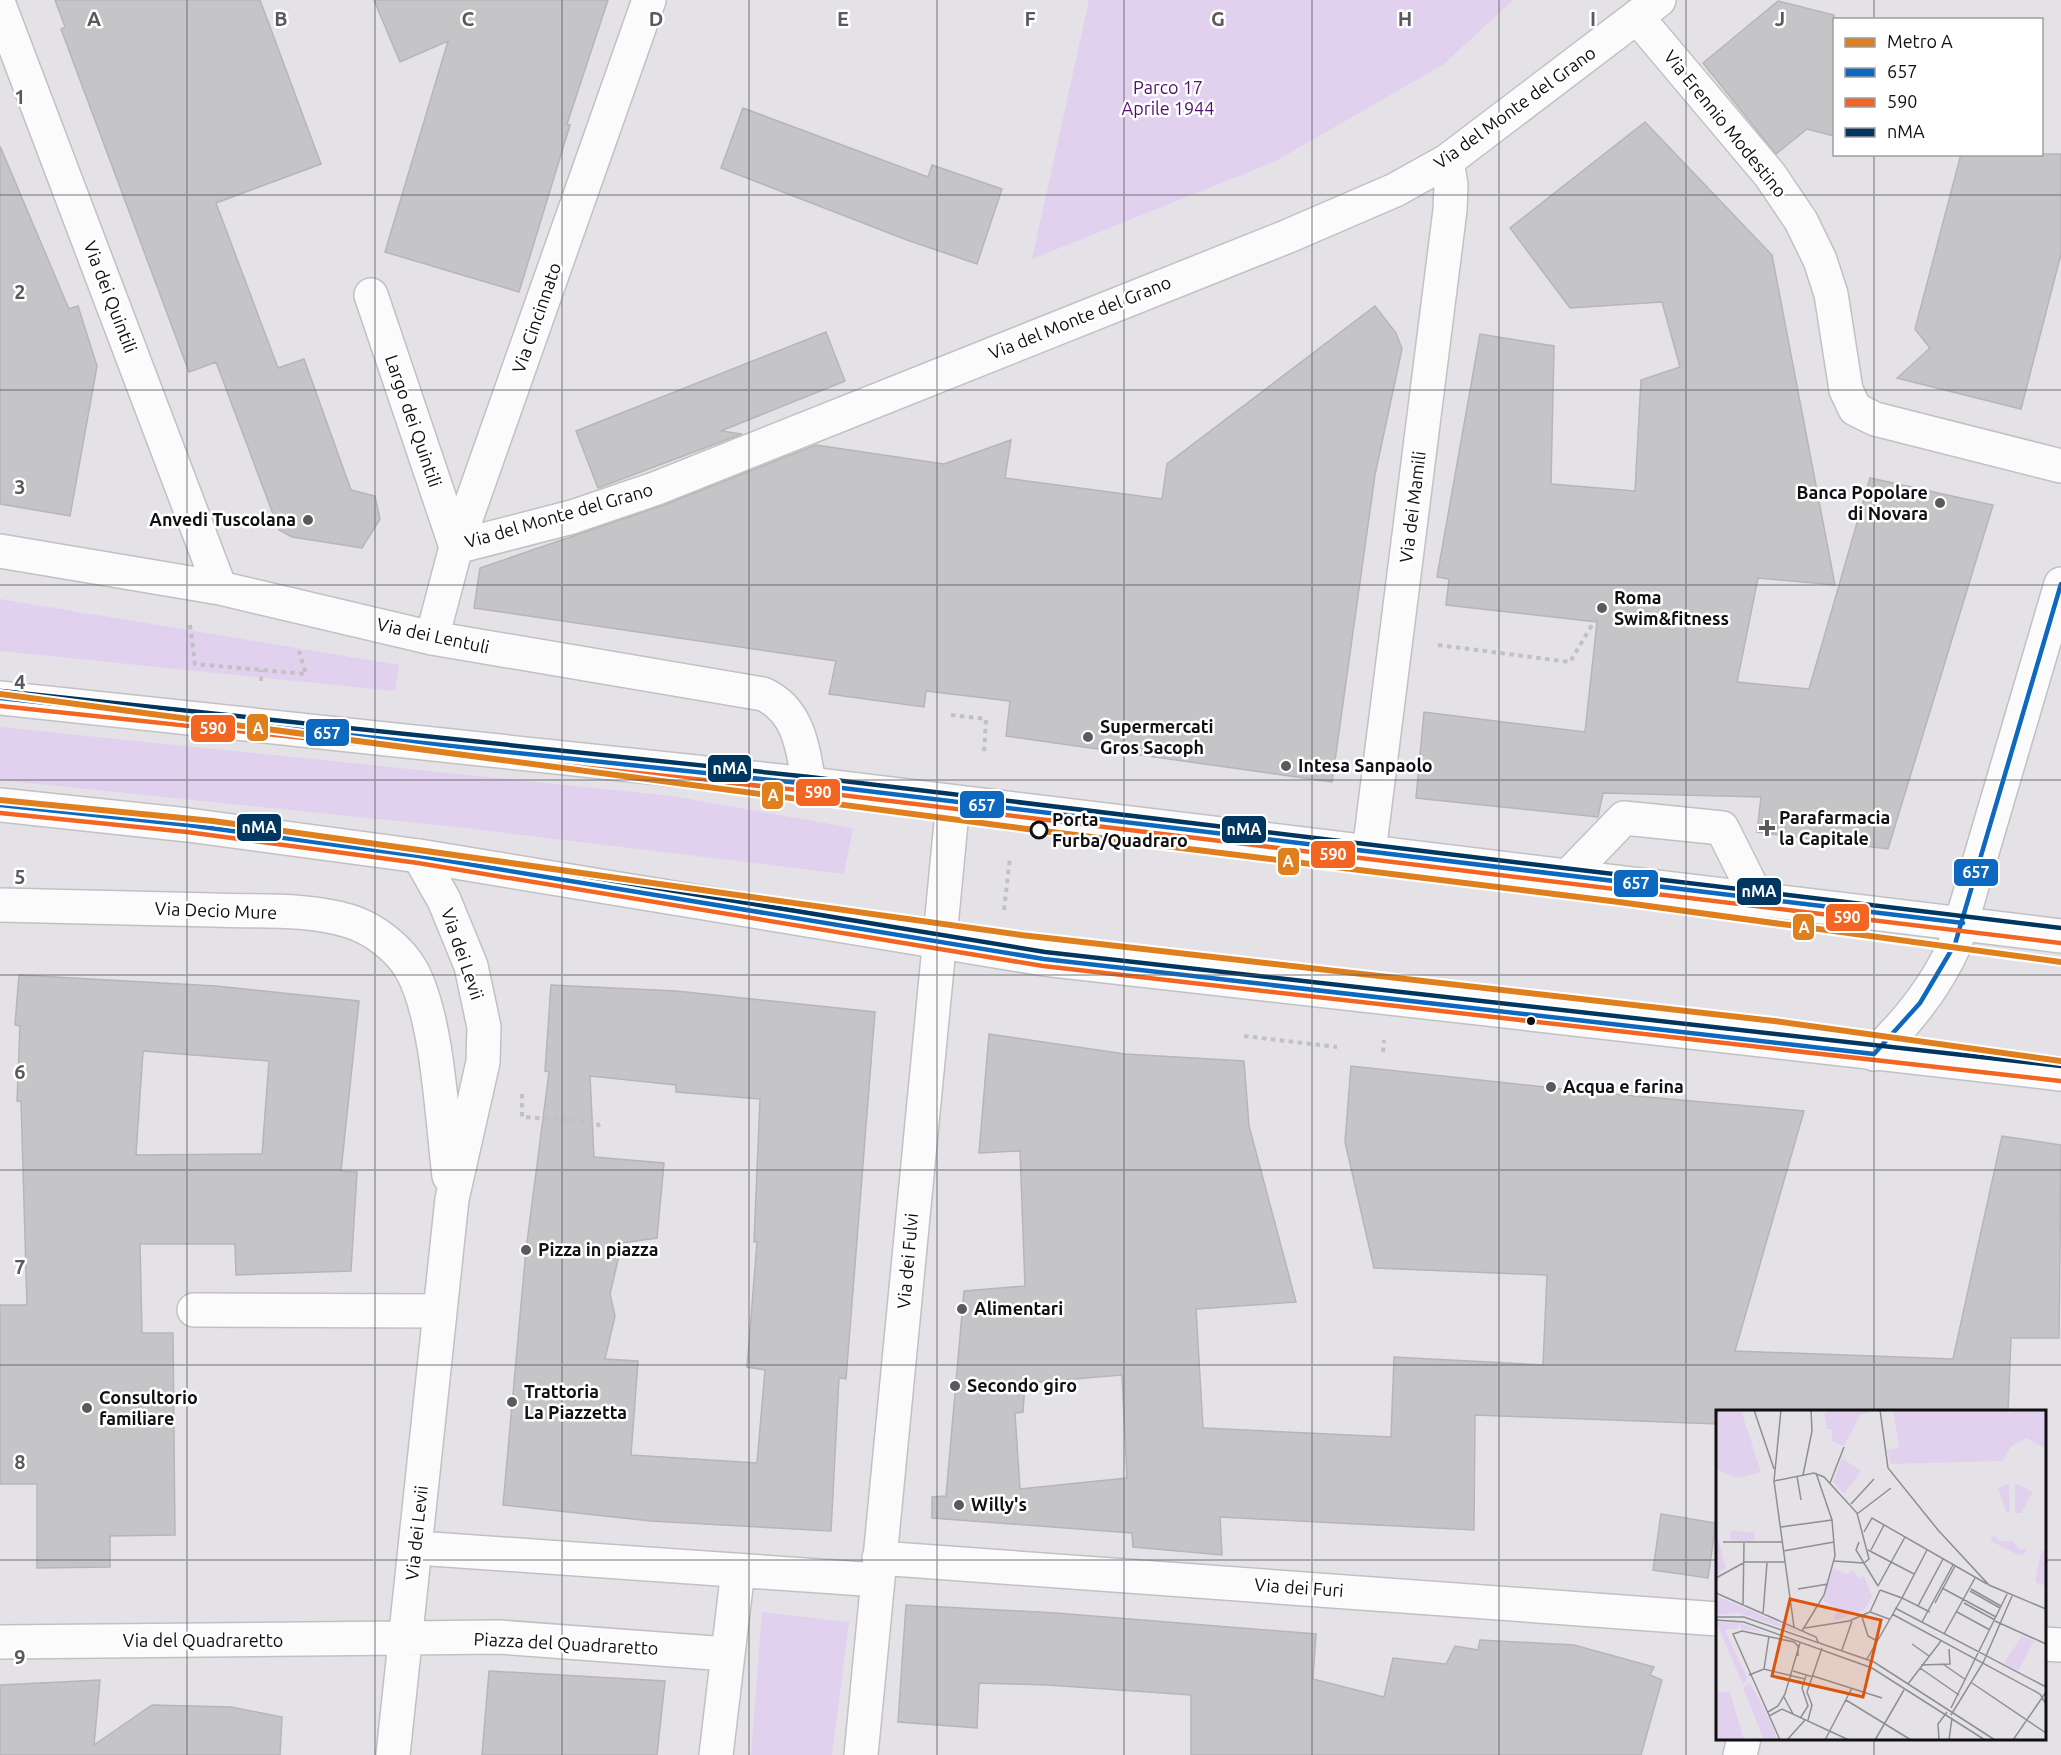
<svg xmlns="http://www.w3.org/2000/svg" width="2061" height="1755" viewBox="0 0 2061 1755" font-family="Ubuntu,sans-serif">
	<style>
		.green { fill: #e2d0ef }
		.building { fill: #c5c4c7; stroke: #b7b5b8; stroke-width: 1.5; fill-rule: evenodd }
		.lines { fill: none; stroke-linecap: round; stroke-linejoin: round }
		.minor-casing { stroke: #c2c0c3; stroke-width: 36 }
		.major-casing { stroke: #c2c0c3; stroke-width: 36 }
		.path { stroke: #c1c1c3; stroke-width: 4; stroke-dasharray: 4.5 4.5; stroke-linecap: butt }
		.minor { stroke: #fbfbfb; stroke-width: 33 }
		.major { stroke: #fbfbfb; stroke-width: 33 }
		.bus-1-casing { stroke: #fff; stroke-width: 9 }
		.bus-2-casing { stroke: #fff; stroke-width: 9 }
		.bus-3-casing { stroke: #fff; stroke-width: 9 }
		.bus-1 { stroke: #0c69bf; stroke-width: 4.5 }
		.bus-2 { stroke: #f26522; stroke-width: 4.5 }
		.bus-3 { stroke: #00365f; stroke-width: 4.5 }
		.metro-1-casing { stroke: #fff; stroke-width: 10 }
		.metro-1 { stroke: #df7f1e; stroke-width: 6 }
		.grid { fill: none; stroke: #5a595c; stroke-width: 1.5; stroke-opacity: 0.55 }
		.poi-dot { fill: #5a595c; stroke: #fff; stroke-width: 2 }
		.stop-dot { fill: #fff; stroke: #100f11; stroke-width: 3 }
		.bus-dot { fill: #100f11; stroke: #fff; stroke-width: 2 }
		.labels { text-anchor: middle; stroke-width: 5; stroke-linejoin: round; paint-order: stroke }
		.park-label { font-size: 18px; fill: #500f6f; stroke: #fff }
		.street-label { font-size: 18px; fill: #100f11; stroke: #fff }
		.poi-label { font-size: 18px; font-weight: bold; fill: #100f11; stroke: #fff; text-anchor: start }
		.stop-label { font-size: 18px; font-weight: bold; fill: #100f11; stroke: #fff; text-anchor: start }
		.inset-road { fill: none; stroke: #8f8e91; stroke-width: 1.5 }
		.view { fill: #dd550c; fill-opacity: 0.15; stroke: #dd550c; stroke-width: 3 }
		.inset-edge { fill: none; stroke: #100f11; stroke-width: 3 }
		.grid-label { font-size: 20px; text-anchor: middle; font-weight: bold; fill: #5a595c; stroke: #fff; stroke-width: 5; stroke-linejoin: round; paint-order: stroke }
		.line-badge { stroke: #fff; stroke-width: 2 }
		.badge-label { font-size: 16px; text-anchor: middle; font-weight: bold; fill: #fff }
	</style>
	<rect width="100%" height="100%" fill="#e4e2e6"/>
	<path class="green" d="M 1089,0 L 1513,0 L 1444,64 L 1274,162 L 1032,259 Z
		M 0,599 L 399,665 L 395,691 L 0,651 Z
		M 0,727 L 672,796 L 853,828 L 844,874 L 465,828 L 0,780 Z
		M 762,1612 L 849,1622 L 832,1755 L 751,1755 Z"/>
	<path class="building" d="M 55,0 L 260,0 L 321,164 L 216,203 L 278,368 L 304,359 L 351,490 L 375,496 L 380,519 L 362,548 L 292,537 L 279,530 L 216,362 L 189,372 L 61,29 L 65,27 Z
		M 374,0 L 608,0 L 567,124 L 570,125 L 519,292 L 385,252 L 448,41 L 400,62 Z
		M 1778,1 L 1834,15 L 1834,136 L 1807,129 L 1776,154 L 1703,63 Z
		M 743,108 L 928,177 L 932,165 L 1002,189 L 977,264 L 907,240 L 721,168 Z
		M 1645,122 L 1772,255 L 1835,585 L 1758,578 L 1737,682 L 1809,689 L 1870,478 L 1993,505 L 1888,849 L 1757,832 L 1761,797 L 1603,793 L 1598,817 L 1416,798 L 1424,712 L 1585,732 L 1597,622 L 1446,605 L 1449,579 L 1437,577 L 1480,334 L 1554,346 L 1551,484 L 1635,491 L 1641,380 L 1680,367 L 1662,302 L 1570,308 L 1510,228 Z
		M 0,146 L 69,309 L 78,306 L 97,366 L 70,516 L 0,504 Z
		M 1961,154 L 2061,154 L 2061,254 L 2021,409 L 1897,378 L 1930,348 L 1915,329 Z
		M 1375,306 L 1396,333 L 1402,349 L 1375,475 L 1332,782 L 1006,736 L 1010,701 L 926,691 L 924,707 L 829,694 L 836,661 L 474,608 L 480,568 L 664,505 L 816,445 L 944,464 L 1011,440 L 1005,478 L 1162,499 L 1167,464 Z
		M 826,332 L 845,381 L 721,431 L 742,434 L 598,488 L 576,431 Z
		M 19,975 L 216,986 L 359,1001 L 341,1171 L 357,1172 L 351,1271 L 236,1275 L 235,1244 L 140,1244 L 142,1333 L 173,1333 L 175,1535 L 110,1536 L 110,1567 L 37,1568 L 37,1484 L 0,1484 L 0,1305 L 27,1305 L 21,1101 L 17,1101 L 20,1026 L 15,1025 ZM 143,1051 L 269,1061 L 262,1154 L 136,1155 Z
		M 551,985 L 676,991 L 875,1012 L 846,1379 L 839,1378 L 831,1531 L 651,1521 L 503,1505 L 526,1250 L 549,1072 L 545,1071 ZM 590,1076 L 676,1085 L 676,1092 L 760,1099 L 754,1242 L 757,1242 L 747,1367 L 765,1370 L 757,1463 L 631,1455 L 638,1361 L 605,1359 L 615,1316 L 610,1294 L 622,1243 L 657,1238 L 664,1163 L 594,1157 Z
		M 989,1034 L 1125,1054 L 1244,1061 L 1249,1126 L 1296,1302 L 1196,1309 L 1203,1428 L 1391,1437 L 1394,1357 L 1543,1365 L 1547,1275 L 1374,1268 L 1345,1142 L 1351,1066 L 1601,1093 L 1804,1111 L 1735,1351 L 1953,1359 L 2002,1136 L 2061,1145 L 2059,1338 L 2011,1338 L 2008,1412 L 1718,1412 L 1718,1424 L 1475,1415 L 1474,1530 L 1220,1517 L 1222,1555 L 1133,1547 L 1132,1533 L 932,1518 L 932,1497 L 946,1496 L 964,1291 L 1025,1286 L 1020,1151 L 979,1153 ZM 1122,1375 L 1127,1478 L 1020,1489 L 1015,1413 L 1023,1412 L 1025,1383 Z
		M 1661,1514 L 1716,1523 L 1708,1578 L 1653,1570 Z
		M 906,1605 L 1056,1613 L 1316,1634 L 1313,1679 L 1384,1697 L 1393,1658 L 1446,1664 L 1455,1646 L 1478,1650 L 1480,1640 L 1574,1645 L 1654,1667 L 1650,1675 L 1662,1680 L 1641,1755 L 1191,1755 L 1191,1695 L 1048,1685 L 979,1683 L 977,1728 L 898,1722 Z
		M 489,1671 L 665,1681 L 657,1755 L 482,1755 Z
		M 100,1680 L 94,1745 L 152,1705 L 231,1707 L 282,1717 L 280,1755 L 0,1755 L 0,1685 Z"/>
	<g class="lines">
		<defs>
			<path id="minor" d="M 0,7 L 220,588
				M 1637,17 L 1770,175 L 1801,221 L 1820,260 L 1831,294 L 1846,390 L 1855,409 L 1875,419 L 2061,466
				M 371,295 L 456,547 L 572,517 L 657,488 L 1286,237 L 1395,190 L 1447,161 L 1659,0
				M 0,551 L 220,588 L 432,638 L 763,694 C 799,710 803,749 809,784
				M 432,638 L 456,547 L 649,0
				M 1369,852 L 1450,210 L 1451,185 L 1447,161
				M 1568,876 L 1624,818 L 1722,828 L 1757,898
				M 0,905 C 71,906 142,908 213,910 C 258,912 306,908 349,921 C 373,928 400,949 412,971 C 438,1019 442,1120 449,1176
				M 1874,1054 C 1908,1022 1936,987 1955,944 L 2061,584
				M 194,1310 L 440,1311
				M 417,1548 L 878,1580
				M 879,1558 L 1718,1619
				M 0,1642 L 499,1637 L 727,1654
				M 2044,1644 L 2061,1645
				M 393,1755 L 452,1199 L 483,1062 L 484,1027 L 471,966 L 444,900 L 419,856
				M 716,1755 L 738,1570
				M 861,1755 L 953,802
				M 1740,1755 L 1744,1738"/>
			<path id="major" d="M 0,698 L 809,784 L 2061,936
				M 0,805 L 188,825 L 419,856 L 1044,959 L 2061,1074"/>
		</defs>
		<use href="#minor" class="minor-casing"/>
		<use href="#major" class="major-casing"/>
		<path class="path" d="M 190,625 L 195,664 L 306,674 L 299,651
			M 1438,645 L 1570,662 L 1602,608
			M 261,681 L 261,670
			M 951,715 L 986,719 L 984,754
			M 1004,910 L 1010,857
			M 1244,1036 L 1337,1047
			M 1383,1052 L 1384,1040
			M 522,1094 L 522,1117 L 597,1122 L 601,1131"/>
		<use href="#minor" class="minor"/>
		<use href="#major" class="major"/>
		<defs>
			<path id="bus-1" d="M 0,698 L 809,784 L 1963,923
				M 0,805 L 188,825 L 419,856 L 1044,959 L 1874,1054 L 1920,1003 L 1955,944 L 2061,584"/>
			<path id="bus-2" d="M 0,706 L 808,791 L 2060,943
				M 0,813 L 187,832 L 418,863 L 1043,966 L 2060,1081"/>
			<path id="bus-3" d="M 1,691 L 810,777 L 2061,928
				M 1,798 L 189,818 L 420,849 L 1045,952 L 2061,1066"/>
		</defs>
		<use href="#bus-1" class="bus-1-casing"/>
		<use href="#bus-2" class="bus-2-casing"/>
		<use href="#bus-3" class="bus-3-casing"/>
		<use href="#bus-1" class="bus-1"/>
		<use href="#bus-2" class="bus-2"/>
		<use href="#bus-3" class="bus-3"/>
		<defs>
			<path id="metro-1" d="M 0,694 L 1027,829 L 1619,902 L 2061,962
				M 0,800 L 213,821 L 1021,935 L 1774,1021 L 2061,1061"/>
		</defs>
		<use href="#metro-1" class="metro-1-casing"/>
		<use href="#metro-1" class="metro-1"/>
	</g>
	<path class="grid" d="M 187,0 L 187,1755M 375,0 L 375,1755M 562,0 L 562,1755M 749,0 L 749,1755M 937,0 L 937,1755M 1124,0 L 1124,1755M 1312,0 L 1312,1755M 1499,0 L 1499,1755M 1686,0 L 1686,1755M 1874,0 L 1874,20M 1874,154 L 1874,1412M 0,195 L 2061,195M 0,390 L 2061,390M 0,585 L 2061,585M 0,780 L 2061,780M 0,975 L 2061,975M 0,1170 L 2061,1170M 0,1365 L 2061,1365M 0,1560 L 1718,1560M 2044,1560 L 2061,1560M 1874,1738 L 1874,1755"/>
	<g class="poi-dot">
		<circle cx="1940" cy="503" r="6"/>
		<circle cx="308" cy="520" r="6"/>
		<circle cx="1602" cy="608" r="6"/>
		<circle cx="1088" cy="737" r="6"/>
		<circle cx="1286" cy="766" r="6"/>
		<path d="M1764 819h6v6h6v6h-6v6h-6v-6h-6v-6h6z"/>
		<circle cx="1551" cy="1087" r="6"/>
		<circle cx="526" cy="1250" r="6"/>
		<circle cx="962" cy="1309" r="6"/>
		<circle cx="955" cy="1386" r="6"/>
		<circle cx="512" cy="1402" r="6"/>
		<circle cx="87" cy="1408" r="6"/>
		<circle cx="959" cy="1505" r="6"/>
	</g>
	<circle class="stop-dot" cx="1039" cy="830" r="8"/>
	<circle class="bus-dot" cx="1531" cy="1021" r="5"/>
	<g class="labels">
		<g class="park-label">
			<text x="1168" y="94">Parco 17<tspan x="1168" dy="21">Aprile 1944</tspan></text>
		</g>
		<g class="street-label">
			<text transform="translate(1515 108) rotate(-36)" y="6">Via del Monte del Grano</text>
			<text transform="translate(1725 124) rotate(51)" y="6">Via Erennio Modestino</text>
			<text transform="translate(110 297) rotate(69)" y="6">Via dei Quintili</text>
			<text transform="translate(537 318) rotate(-71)" y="6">Via Cincinnato</text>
			<text transform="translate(1080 318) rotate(-22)" y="6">Via del Monte del Grano</text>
			<text transform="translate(413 421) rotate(71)" y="6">Largo dei Quintili</text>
			<text transform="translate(1413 507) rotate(-83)" y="6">Via dei Mamili</text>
			<text transform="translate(559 516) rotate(-16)" y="6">Via del Monte del Grano</text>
			<text transform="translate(433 636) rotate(12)" y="6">Via dei Lentuli</text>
			<text transform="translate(216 911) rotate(2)" y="6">Via Decio Mure</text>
			<text transform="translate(462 954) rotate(71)" y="6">Via dei Levii</text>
			<text transform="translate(908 1261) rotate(-85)" y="6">Via dei Fulvi</text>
			<text transform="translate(417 1533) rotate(-84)" y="6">Via dei Levii</text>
			<text transform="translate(1299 1588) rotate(4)" y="6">Via dei Furi</text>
			<text x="203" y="1647">Via del Quadraretto</text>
			<text transform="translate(566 1644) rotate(3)" y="6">Piazza del Quadraretto</text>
		</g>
		<g class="poi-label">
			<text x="1928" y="499" text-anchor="end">Banca Popolare<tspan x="1928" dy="21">di Novara</tspan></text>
			<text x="296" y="526" text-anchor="end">Anvedi Tuscolana</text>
			<text x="1614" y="604">Roma<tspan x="1614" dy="21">Swim&amp;fitness</tspan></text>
			<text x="1100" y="733">Supermercati<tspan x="1100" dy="21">Gros Sacoph</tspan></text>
			<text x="1298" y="772">Intesa Sanpaolo</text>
			<text x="1779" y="824">Parafarmacia<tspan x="1779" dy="21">la Capitale</tspan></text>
			<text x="1563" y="1093">Acqua e farina</text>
			<text x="538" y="1256">Pizza in piazza</text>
			<text x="974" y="1315">Alimentari</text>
			<text x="967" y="1392">Secondo giro</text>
			<text x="524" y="1398">Trattoria<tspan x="524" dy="21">La Piazzetta</tspan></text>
			<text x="99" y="1404">Consultorio<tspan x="99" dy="21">familiare</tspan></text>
			<text x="971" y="1511">Willy's</text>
		</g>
		<g class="stop-label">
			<text x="1052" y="826">Porta<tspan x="1052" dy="21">Furba/Quadraro</tspan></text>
		</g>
	</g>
	<g transform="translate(1716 1410)">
		<rect width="330" height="330" fill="#e4e2e6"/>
		<path d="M 1,0 L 25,0 L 45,62 L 22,68 L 0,59 ZM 113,0 L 160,0 L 160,1 L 145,4 L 128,36 L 116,31 L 116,19 L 111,19 L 108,4 ZM 177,0 L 330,0 L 330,39 L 311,28 L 295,36 L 287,51 L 175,54 L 171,40 L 183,38 ZM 126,48 L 145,61 L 128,84 L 117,72 ZM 299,73 L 317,82 L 305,103 L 299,103 ZM 293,74 L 294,102 L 291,104 L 282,78 ZM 15,121 L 39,122 L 38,131 L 14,130 ZM 0,122 L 10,158 L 0,165 ZM 276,124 L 284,131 L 296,131 L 304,140 L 311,138 L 308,144 L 302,145 L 275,131 ZM 325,141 L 330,141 L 330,176 L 319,172 ZM 117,158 L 130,164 L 138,160 L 143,169 L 148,166 L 156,186 L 148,200 L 117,211 L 122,199 L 107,191 ZM 0,186 L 85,222 L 84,223 L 22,203 L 0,205 ZM 0,212 L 23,213 L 49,222 L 25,219 L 24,214 L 22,218 L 9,220 L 32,269 L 27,274 ZM 306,226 L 318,231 L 302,261 L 288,253 ZM 34,272 L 50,303 L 62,330 L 48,330 L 27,278 ZM 0,282 L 14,282 L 28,330 L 2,330 Z" fill="#e2d0ef"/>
		<path class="inset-road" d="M 38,0 L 58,59M 65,0 L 58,71 L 78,217M 164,0 L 172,58 L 222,120 L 273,175 L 330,199M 87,65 L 96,21 L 95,0M 81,66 L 85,90M 58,71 L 98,63 L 108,67 L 141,103 L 153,149 L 148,153M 114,73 L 128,37M 135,94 L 158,69M 141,104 L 175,78M 65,117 L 116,110M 148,122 L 156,108 L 271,174M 7,132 L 66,132M 143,132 L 140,140 L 162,176M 152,140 L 198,164M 155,140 L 168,115M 211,140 L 186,188 L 214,202M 67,141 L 118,132M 118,151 L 148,153M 0,168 L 29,152 L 69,152M 162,176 L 189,127M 226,178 L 280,207M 82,179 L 112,174M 255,179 L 285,196M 254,181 L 284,198M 0,183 L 100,227 L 102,232M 219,193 L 239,156M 248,193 L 279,210M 27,196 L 28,133M 179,198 L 330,277M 212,201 L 202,196 L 227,149M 154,202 L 164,180M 154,202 L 173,209M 241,202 L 274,220M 47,204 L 51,153M 176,204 L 324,284 L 330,294M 0,207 L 28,207 L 158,252 L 279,330M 146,207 L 152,226 L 161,231M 0,210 L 28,212 L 156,258 L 269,330M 279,211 L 330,234M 206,212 L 237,155M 89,218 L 133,211 L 154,202M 86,221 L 108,185 L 119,146 L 116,110 L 100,63M 228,224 L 259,168M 196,234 L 213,246M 126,240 L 136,211M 151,249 L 186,188 L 164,180M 227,254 L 250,270M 205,255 L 234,254 L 233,239M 204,258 L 243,285M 48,259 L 53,226M 77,261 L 97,267M 33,265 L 48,259 L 89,269M 97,266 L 166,288M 256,273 L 330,323M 192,274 L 225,231M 91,282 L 106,238M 91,282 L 96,295 L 92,310M 68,287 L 77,304M 130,290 L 195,330M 235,298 L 291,184M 52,302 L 62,296 L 69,284 L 84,233M 235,305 L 267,253 L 296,186M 53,306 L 66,299 L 133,330M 85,307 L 92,296 L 86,278 L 90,266M 64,330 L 17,224 L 26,221 L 78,232 L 82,236 L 82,246M 71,330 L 89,310M 109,330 L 136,278M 159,330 L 188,280M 223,330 L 222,314 L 231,302M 233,330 L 236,308M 297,330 L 330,282"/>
		<path class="view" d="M 74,189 L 165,210 L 147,287 L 56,266 Z"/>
		<rect width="330" height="330" class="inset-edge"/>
	</g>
	<g class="grid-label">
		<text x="94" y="26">A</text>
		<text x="281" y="26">B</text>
		<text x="468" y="26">C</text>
		<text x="656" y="26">D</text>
		<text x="843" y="26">E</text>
		<text x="1030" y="26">F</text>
		<text x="1218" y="26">G</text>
		<text x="1405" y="26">H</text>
		<text x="1593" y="26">I</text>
		<text x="1780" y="26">J</text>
		<text x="20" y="104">1</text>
		<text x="20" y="299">2</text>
		<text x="20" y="494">3</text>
		<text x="20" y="689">4</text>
		<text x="20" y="884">5</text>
		<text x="20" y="1079">6</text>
		<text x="20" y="1274">7</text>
		<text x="20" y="1469">8</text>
		<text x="20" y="1664">9</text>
	</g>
	<g class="line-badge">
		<rect x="246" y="713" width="23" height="29" rx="6" fill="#df7f1e"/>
		<rect x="190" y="714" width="46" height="29" rx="6" fill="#f26522"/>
		<rect x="305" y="718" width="45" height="29" rx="6" fill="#0c69bf"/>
		<rect x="707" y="754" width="45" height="29" rx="6" fill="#00365f"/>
		<rect x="795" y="778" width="46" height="29" rx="6" fill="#f26522"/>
		<rect x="761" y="781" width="23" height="29" rx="6" fill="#df7f1e"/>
		<rect x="959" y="790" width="46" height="29" rx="6" fill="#0c69bf"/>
		<rect x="236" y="813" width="46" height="29" rx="6" fill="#00365f"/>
		<rect x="1221" y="815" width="46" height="29" rx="6" fill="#00365f"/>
		<rect x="1310" y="840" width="46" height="29" rx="6" fill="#f26522"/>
		<rect x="1277" y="847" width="23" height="29" rx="6" fill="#df7f1e"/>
		<rect x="1953" y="858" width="46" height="29" rx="6" fill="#0c69bf"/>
		<rect x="1613" y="869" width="46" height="29" rx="6" fill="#0c69bf"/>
		<rect x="1736" y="877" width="46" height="29" rx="6" fill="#00365f"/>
		<rect x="1825" y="903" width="45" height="29" rx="6" fill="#f26522"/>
		<rect x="1792" y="913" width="23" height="28" rx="6" fill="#df7f1e"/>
	</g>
	<g class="badge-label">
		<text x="258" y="734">A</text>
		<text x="213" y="734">590</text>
		<text x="327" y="739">657</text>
		<text x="730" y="774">nMA</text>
		<text x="818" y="798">590</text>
		<text x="773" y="801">A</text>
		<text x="982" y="811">657</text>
		<text x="259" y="833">nMA</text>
		<text x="1244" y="835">nMA</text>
		<text x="1333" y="860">590</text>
		<text x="1288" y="867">A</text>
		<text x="1976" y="878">657</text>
		<text x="1636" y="889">657</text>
		<text x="1759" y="897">nMA</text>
		<text x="1847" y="923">590</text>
		<text x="1804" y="933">A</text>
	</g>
	<rect x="1833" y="18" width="210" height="138" fill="#ffffff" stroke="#9f9fa0" stroke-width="1.5"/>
	<rect x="1845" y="38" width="30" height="9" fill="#df7f1e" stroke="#9f9fa0" stroke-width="1.5"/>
	<text x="1887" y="48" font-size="18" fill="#100f11">Metro A</text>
	<rect x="1845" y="68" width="30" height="9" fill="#0c69bf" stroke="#9f9fa0" stroke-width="1.5"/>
	<text x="1887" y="78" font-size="18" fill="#100f11">657</text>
	<rect x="1845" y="98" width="30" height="9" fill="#f26522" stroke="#9f9fa0" stroke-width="1.5"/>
	<text x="1887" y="108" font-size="18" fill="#100f11">590</text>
	<rect x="1845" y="128" width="30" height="9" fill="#00365f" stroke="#9f9fa0" stroke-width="1.5"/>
	<text x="1887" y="138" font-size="18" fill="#100f11">nMA</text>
</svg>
